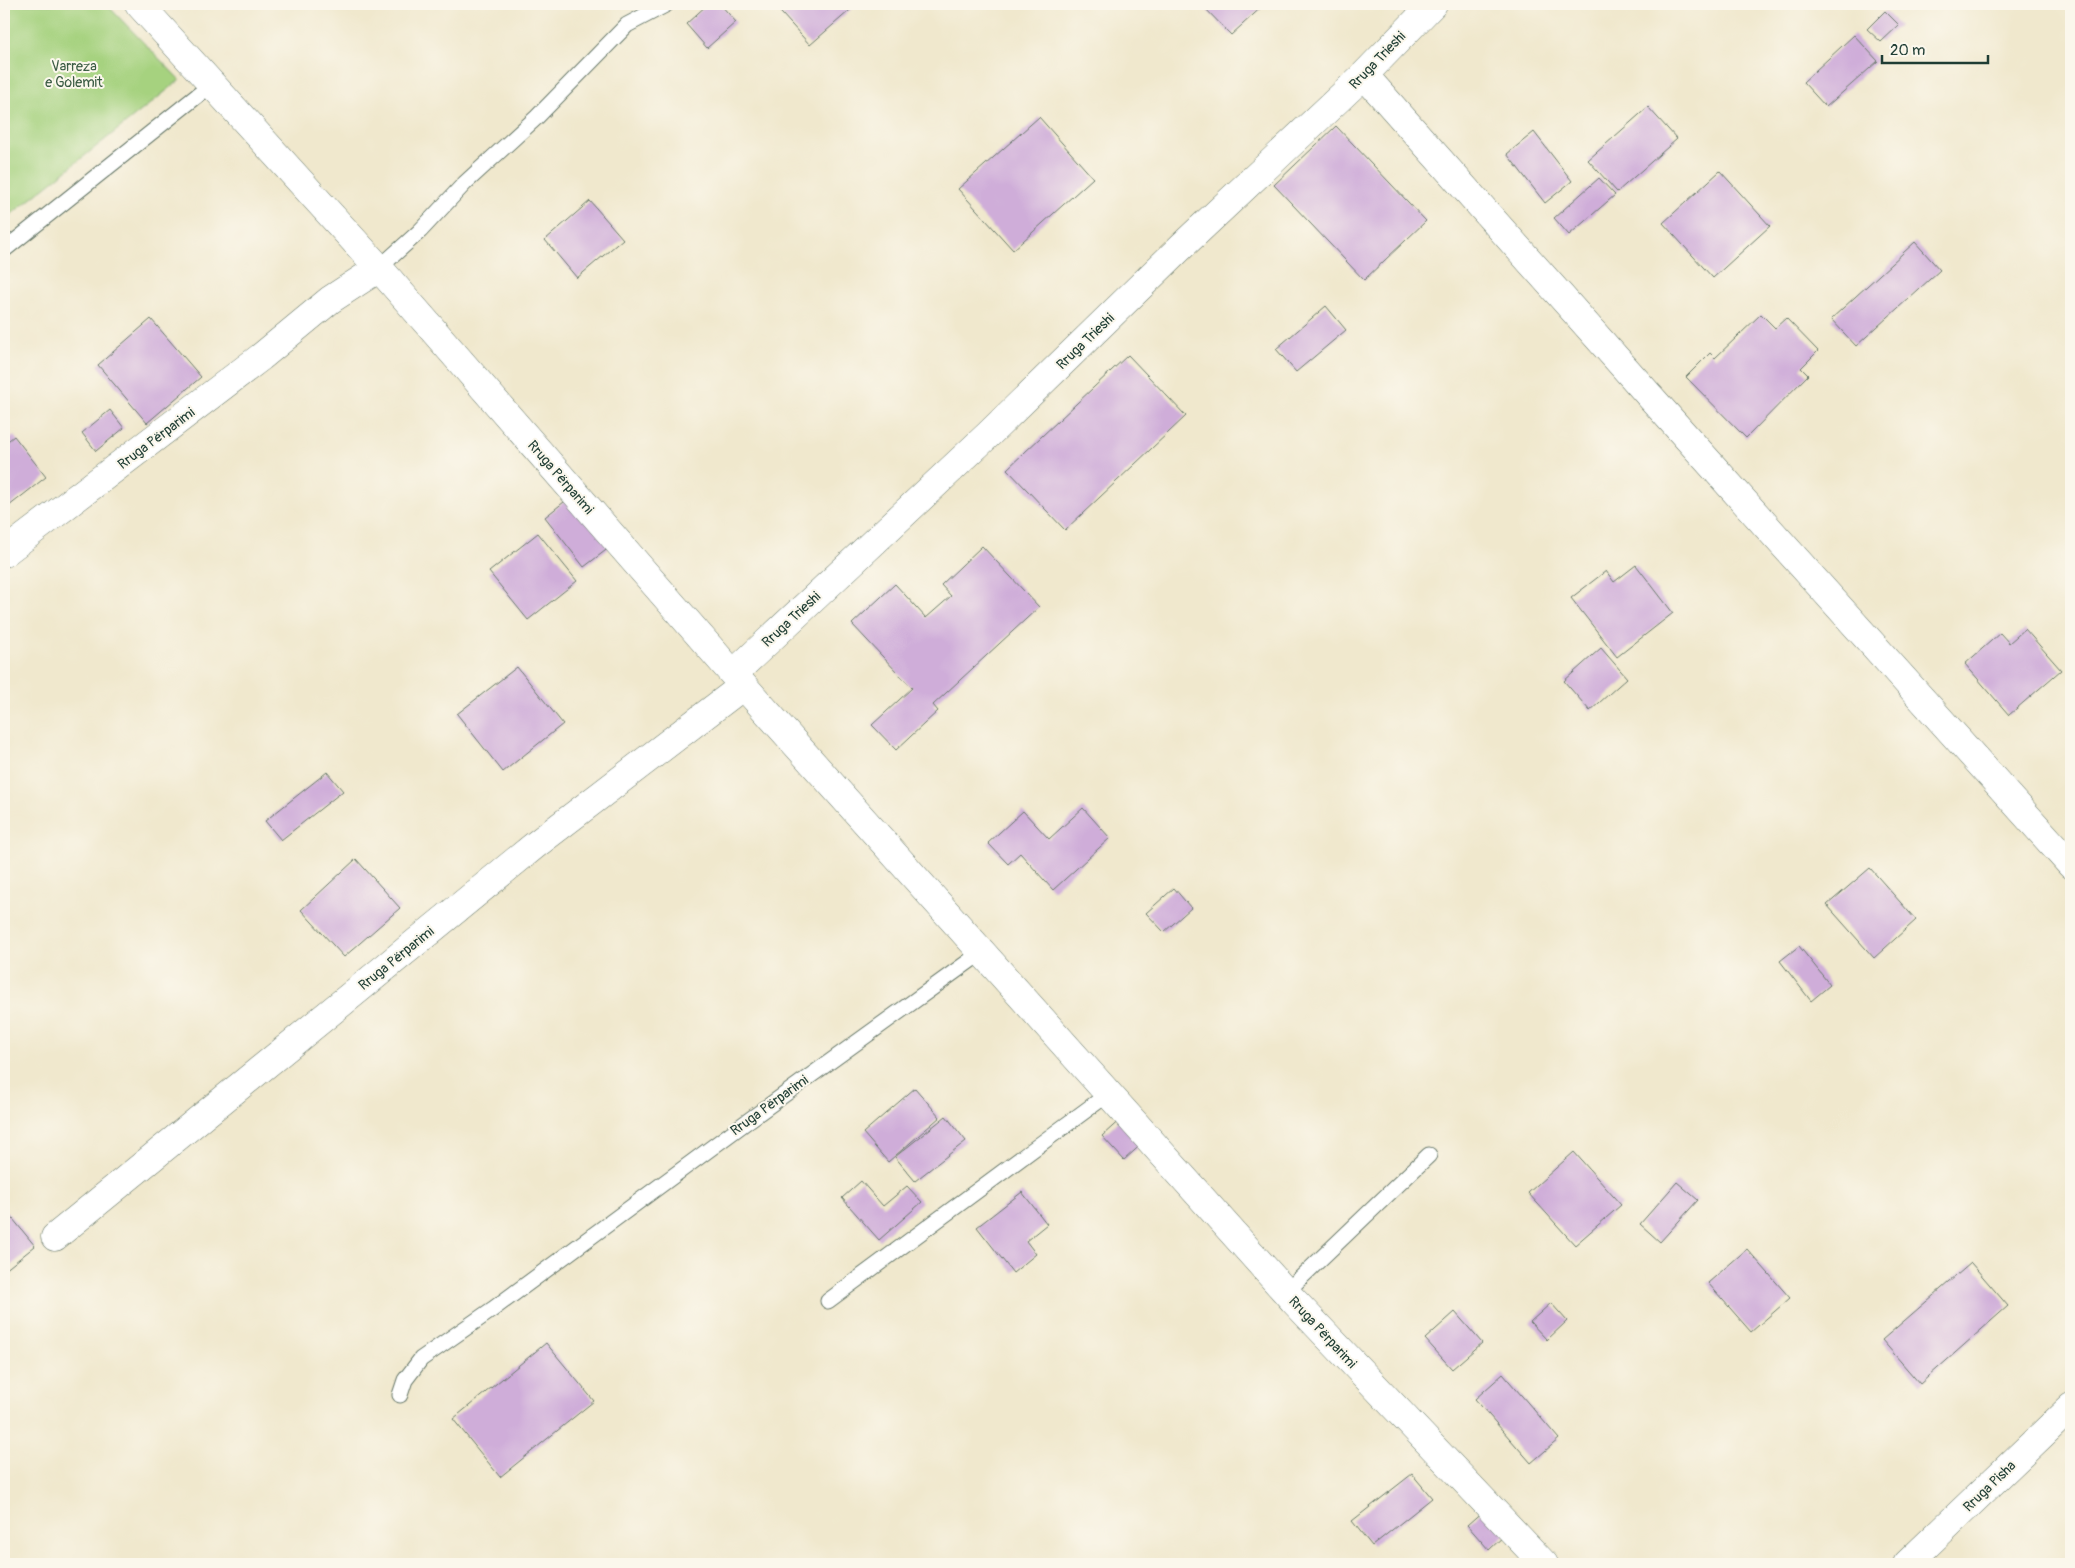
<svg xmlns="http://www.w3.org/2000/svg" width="2075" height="1568" viewBox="0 0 2075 1568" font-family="Pangolin,sans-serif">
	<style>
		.green { fill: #a6d27f; stroke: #62885a }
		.building { fill: #cfadd9 }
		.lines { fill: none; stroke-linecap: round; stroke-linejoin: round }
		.lane-casing { stroke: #68796a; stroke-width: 17 }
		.street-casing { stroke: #68796a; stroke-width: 29 }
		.secondary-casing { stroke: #68796a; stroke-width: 29 }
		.lane { stroke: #fff; stroke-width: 15 }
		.street { stroke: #fff; stroke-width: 28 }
		.secondary { stroke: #fff; stroke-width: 28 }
		.labels { text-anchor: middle; stroke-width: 4; stroke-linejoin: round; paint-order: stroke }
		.street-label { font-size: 14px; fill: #1f3d34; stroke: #fbf7ec }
		.park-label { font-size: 14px; fill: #3a5b43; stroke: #fbf7ec }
	</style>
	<rect width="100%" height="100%" fill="#fbf7ec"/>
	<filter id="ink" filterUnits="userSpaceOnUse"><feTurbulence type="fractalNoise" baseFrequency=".02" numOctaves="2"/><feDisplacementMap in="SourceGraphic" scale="10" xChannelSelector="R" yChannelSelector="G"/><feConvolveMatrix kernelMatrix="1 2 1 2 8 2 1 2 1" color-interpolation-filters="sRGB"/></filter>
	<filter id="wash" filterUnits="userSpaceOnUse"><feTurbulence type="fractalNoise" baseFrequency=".0096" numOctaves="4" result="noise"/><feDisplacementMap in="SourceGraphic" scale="20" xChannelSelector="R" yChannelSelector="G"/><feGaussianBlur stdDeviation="1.12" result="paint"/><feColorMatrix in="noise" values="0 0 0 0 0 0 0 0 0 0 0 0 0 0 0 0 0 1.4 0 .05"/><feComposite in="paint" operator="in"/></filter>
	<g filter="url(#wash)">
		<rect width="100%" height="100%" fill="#f0e8cd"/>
		<path class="green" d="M 4,4 L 106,4 L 180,80 L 4,220 Z"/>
		<g id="blocks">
			<path class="building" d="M 708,4 L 720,4 L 736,22 L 707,48 L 686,24 Z
				M 773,4 L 857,4 L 810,45 Z
				M 1201,4 L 1265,4 L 1231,35 Z
				M 1885,11 L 1899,25 L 1881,42 L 1867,29 Z
				M 1854,35 L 1878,61 L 1826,107 L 1803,82 Z
				M 1648,107 L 1677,139 L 1617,192 L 1588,160 Z
				M 1039,117 L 1093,178 L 1013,250 L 958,189 Z
				M 1336,126 L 1426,221 L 1364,280 L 1274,185 Z
				M 1534,132 L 1572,181 L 1545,203 L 1507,154 Z
				M 1720,171 L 1770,226 L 1713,278 L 1663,223 Z
				M 1599,178 L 1615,195 L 1569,235 L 1554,218 Z
				M 590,201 L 623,239 L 577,278 L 545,240 Z
				M 1915,242 L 1940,270 L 1856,346 L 1831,319 Z
				M 1326,306 L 1346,330 L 1296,372 L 1276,349 Z
				M 1761,314 L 1775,328 L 1786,318 L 1818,351 L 1801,368 L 1808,375 L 1746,438 L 1686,377 L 1710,353 L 1715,358 Z
				M 151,319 L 201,377 L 147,423 L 98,365 Z
				M 1128,355 L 1186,416 L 1065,530 L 1007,469 Z
				M 110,410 L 124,428 L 96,451 L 82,433 Z
				M 14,436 L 46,477 L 4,510 L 4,444 Z
				M 574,494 L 614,544 L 584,567 L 545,517 Z
				M 538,533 L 577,581 L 528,620 L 489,572 Z
				M 982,546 L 1039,607 L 933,705 L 938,711 L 896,750 L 872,725 L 912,688 L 852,624 L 895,584 L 926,618 L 951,596 L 941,585 Z
				M 1636,565 L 1673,613 L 1617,657 L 1571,598 L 1606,571 L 1614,582 Z
				M 2025,629 L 2061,670 L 2009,715 L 1965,664 L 2000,633 L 2009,643 Z
				M 1601,648 L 1627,678 L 1590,711 L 1564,681 Z
				M 517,667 L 563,724 L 503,772 L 457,714 Z
				M 327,772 L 343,791 L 281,840 L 265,821 Z
				M 1083,808 L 1110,838 L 1053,890 L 1020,853 L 1008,864 L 988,843 L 1023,811 L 1049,839 Z
				M 356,859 L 400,908 L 344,957 L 301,910 Z
				M 1870,868 L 1916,920 L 1874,958 L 1827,905 Z
				M 1174,888 L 1191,908 L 1164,932 L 1146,913 Z
				M 1799,946 L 1830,985 L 1811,1001 L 1780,961 Z
				M 915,1088 L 940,1117 L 888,1162 L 863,1133 Z
				M 946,1116 L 966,1141 L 915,1181 L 895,1157 Z
				M 1123,1117 L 1145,1141 L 1124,1160 L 1102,1136 Z
				M 1574,1152 L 1621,1205 L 1575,1245 L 1528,1193 Z
				M 861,1181 L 883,1206 L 907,1186 L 922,1202 L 879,1240 L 842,1198 Z
				M 1677,1182 L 1698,1200 L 1660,1242 L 1640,1224 Z
				M 1022,1192 L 1047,1224 L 1026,1241 L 1036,1254 L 1013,1273 L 977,1227 Z
				M 4,1208 L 35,1246 L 4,1271 Z
				M 1747,1249 L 1790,1298 L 1751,1332 L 1708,1283 Z
				M 1971,1263 L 2008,1306 L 1920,1384 L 1882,1340 Z
				M 1551,1303 L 1567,1321 L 1547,1340 L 1530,1322 Z
				M 1455,1312 L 1482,1343 L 1452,1369 L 1425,1339 Z
				M 546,1343 L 594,1401 L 500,1477 L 453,1419 Z
				M 1503,1374 L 1559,1439 L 1531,1463 L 1475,1399 Z
				M 1412,1474 L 1432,1498 L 1372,1546 L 1352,1521 Z
				M 1484,1510 L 1506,1534 L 1489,1550 L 1467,1525 Z"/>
		</g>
	</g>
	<g filter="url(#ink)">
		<use href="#blocks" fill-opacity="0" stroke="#68796a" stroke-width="1"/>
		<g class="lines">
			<defs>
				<path id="lane" d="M 4,250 L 212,84
					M 379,268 L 420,231 L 465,183 L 537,117 L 627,25 L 667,4
					M 1286,1292 L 1429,1155
					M 828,1301 L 1108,1094
					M 400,1395 L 405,1380 L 421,1359 L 493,1309 L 745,1123 L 982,952"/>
				<path id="street" d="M 139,4 L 379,268 L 733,674 L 1293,1300 L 1544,1564
					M 1364,75 L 1680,430 L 2071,865
					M 4,553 L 261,357 L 330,300 L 379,268
					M 733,674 L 989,434 L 1182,246 L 1364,75 L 1433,4
					M 55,1237 L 534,846 L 743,686"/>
				<path id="secondary" d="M 1907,1564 L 2071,1407"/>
			</defs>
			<use href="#lane" class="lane-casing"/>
			<use href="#street" class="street-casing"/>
			<use href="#secondary" class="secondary-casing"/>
			<use href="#lane" class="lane"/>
			<use href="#street" class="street"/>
			<use href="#secondary" class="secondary"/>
		</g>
	</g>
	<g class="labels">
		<g class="street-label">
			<text transform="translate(1377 60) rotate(-46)" y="5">Rruga Trieshi</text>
			<text transform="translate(1085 341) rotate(-44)" y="5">Rruga Trieshi</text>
			<text transform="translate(156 438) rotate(-37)" y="5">Rruga Përparimi</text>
			<text transform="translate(561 477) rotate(49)" y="5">Rruga Përparimi</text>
			<text transform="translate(791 619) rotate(-43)" y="5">Rruga Trieshi</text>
			<text transform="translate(396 958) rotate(-39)" y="5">Rruga Përparimi</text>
			<text transform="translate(769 1105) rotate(-36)" y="5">Rruga Përparimi</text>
			<text transform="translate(1323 1332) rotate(47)" y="5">Rruga Përparimi</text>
			<text transform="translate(1989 1486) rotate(-44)" y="5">Rruga Pisha</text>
		</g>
		<g class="park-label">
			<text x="74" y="71">Varreza<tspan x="74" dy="16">e Golemit</tspan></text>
		</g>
	</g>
	<rect width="2075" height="1568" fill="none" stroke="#fbf7ec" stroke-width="20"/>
	<path d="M1882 55v8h106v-8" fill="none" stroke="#1f3d34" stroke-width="2.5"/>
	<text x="1890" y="55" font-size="15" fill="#1f3d34" stroke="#fbf7ec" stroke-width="4" paint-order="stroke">20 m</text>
</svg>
